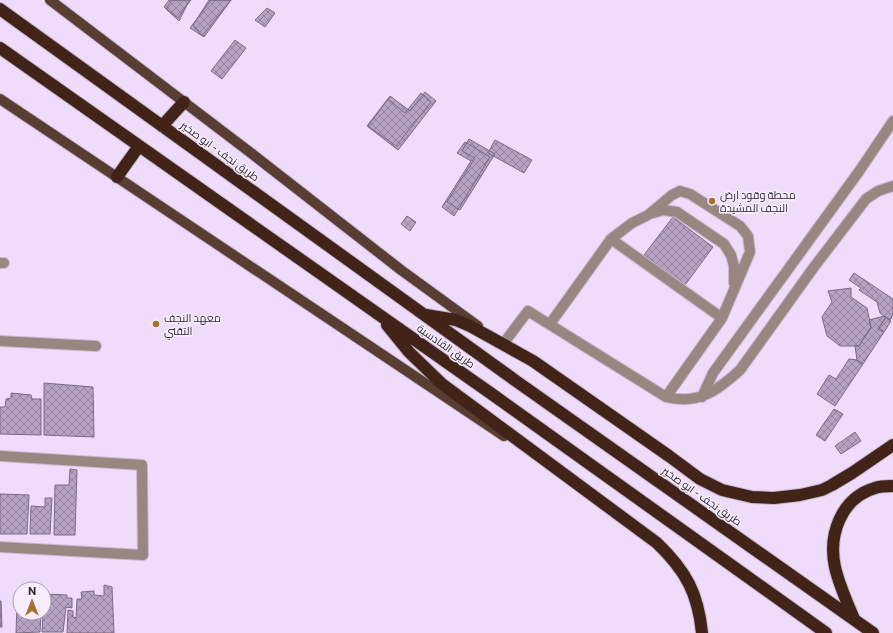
<svg xmlns="http://www.w3.org/2000/svg" width="893" height="633" viewBox="0 0 893 633" font-family="Commissioner,Cairo,sans-serif">
	<style>
		.building { fill: url(#building-cross-hatch); stroke: #7b6a84 }
		.lines { fill: none; stroke-linecap: round; stroke-linejoin: round }
		.minor-casing { stroke: #c9b8d3; stroke-width: 12 }
		.major-casing { stroke: #c9b8d3; stroke-width: 12 }
		.highway-casing { stroke: #c9b8d3; stroke-width: 14 }
		.minor { stroke: #988781; stroke-width: 10 }
		.major { stroke: #583d32; stroke-width: 10 }
		.highway { stroke: #412318; stroke-width: 12 }
		.poi-dot { fill: #a7712c; stroke: #f8edfe; stroke-width: 1.5 }
		.labels { text-anchor: middle; stroke-width: 3; stroke-linejoin: round; paint-order: stroke }
		.street-label { font-size: 11px; fill: #312a35; stroke: #f8edfe }
		.poi-label { font-size: 11px; fill: #312a35; stroke: #f8edfe; text-anchor: start }
	</style>
	<defs>
		<pattern id="building-cross-hatch" width="8" height="8" patternUnits="userSpaceOnUse"><rect width="8" height="8" fill="#b6a2c2"/><path d="M0 0l8 8M0 8l8-8" fill="none" stroke="#95849e"/></pattern>
	</defs>
	<rect width="100%" height="100%" fill="#efdcfa"/>
	<path class="building" d="M 169,0 L 190,0 L 178,18 L 164,7 Z
		M 172,0 L 191,0 L 187,5 L 179,21 L 166,9 Z
		M 209,0 L 231,0 L 202,36 L 193,25 Z
		M 211,0 L 231,0 L 204,37 L 190,28 Z
		M 267,8 L 275,13 L 265,27 L 255,20 Z
		M 235,40 L 246,48 L 222,79 L 211,71 Z
		M 425,92 L 436,101 L 398,150 L 367,126 L 390,96 L 410,111 Z
		M 421,93 L 431,102 L 396,146 L 368,126 L 388,99 L 405,113 Z
		M 469,139 L 495,154 L 460,210 L 447,202 L 475,158 L 462,151 Z
		M 495,140 L 532,160 L 524,173 L 488,153 Z
		M 465,142 L 490,157 L 454,216 L 442,207 L 471,161 L 457,153 Z
		M 407,216 L 416,222 L 410,231 L 401,224 Z
		M 673,217 L 713,247 L 685,285 L 644,255 Z
		M 854,273 L 893,299 L 893,315 L 890,320 L 880,313 L 877,302 L 859,290 L 861,288 L 849,280 Z
		M 851,288 L 851,297 L 867,308 L 871,327 L 859,346 L 840,346 L 827,336 L 822,317 L 832,302 L 828,291 Z
		M 884,316 L 886,317 L 878,329 L 884,332 L 863,364 L 857,360 L 855,346 L 859,346 L 871,327 L 869,320 Z
		M 886,317 L 891,321 L 884,332 L 878,329 Z
		M 849,359 L 857,360 L 863,364 L 835,406 L 817,394 L 829,375 L 836,379 Z
		M 44,383 L 93,387 L 94,437 L 44,435 Z
		M 11,393 L 31,395 L 32,399 L 41,399 L 41,435 L 0,434 L 0,407 L 5,407 L 6,399 L 11,398 Z
		M 834,409 L 843,414 L 825,441 L 816,435 Z
		M 855,432 L 861,441 L 841,454 L 835,446 Z
		M 70,469 L 77,470 L 75,535 L 54,535 L 55,485 L 69,485 Z
		M 0,494 L 29,495 L 27,534 L 0,534 Z
		M 45,498 L 52,498 L 50,534 L 30,534 L 31,506 L 45,507 Z
		M 104,585 L 112,587 L 114,633 L 67,633 L 68,610 L 73,611 L 73,617 L 76,618 L 77,599 L 82,599 L 81,592 L 94,591 L 94,595 L 104,596 Z
		M 44,594 L 67,595 L 67,598 L 72,598 L 72,608 L 66,607 L 63,632 L 42,632 Z
		M 0,601 L 1,601 L 2,627 L 0,627 Z
		M 17,605 L 20,605 L 20,613 L 41,613 L 40,632 L 16,633 Z"/>
	<g class="lines">
		<defs>
			<path id="minor" d="M 653,213 L 663,210 L 677,212 L 724,244 L 731,255 L 734,266 L 734,283
				M 611,239 L 632,223 L 648,215 L 672,195 L 680,191 L 690,194 L 740,226 L 748,236 L 750,252 L 722,318
				M 0,263 L 4,263
				M 550,324 L 611,239 L 722,318 L 666,397
				M 0,341 L 96,346
				M 503,344 L 528,311 L 666,397 C 698,405 717,391 740,370 L 814,267 L 866,199 L 878,191 L 893,186
				M 702,397 L 713,373 L 860,170 L 893,121
				M 0,456 L 142,465 L 143,555 L 0,547"/>
			<path id="major" d="M 50,0 L 251,153 L 401,270 L 478,326
				M 0,99 L 504,436"/>
			<path id="highway" d="M 0,9 L 516,381 L 873,633
				M 0,48 L 496,397 L 826,633
				M 162,126 L 184,102
				M 117,177 L 139,146
				M 426,315 L 456,320 L 470,326 L 533,361 L 669,456 L 700,479 L 722,490 L 752,497 L 774,498 L 800,495 L 822,490 L 832,485 L 852,473 L 893,445
				M 387,325 L 409,352 L 442,384 L 657,543 C 686,571 698,593 702,633
				M 854,619 C 847,602 839,585 835,567 C 828,535 841,498 875,488 C 880,486 887,486 893,486"/>
		</defs>
		<use href="#minor" class="minor-casing"/>
		<use href="#major" class="major-casing"/>
		<use href="#highway" class="highway-casing"/>
		<use href="#minor" class="minor"/>
		<use href="#major" class="major"/>
		<use href="#highway" class="highway"/>
	</g>
	<g class="poi-dot">
		<circle cx="712" cy="201" r="4"/>
		<circle cx="156" cy="324" r="4"/>
	</g>
	<g class="labels">
		<g class="street-label">
			<text transform="translate(220 151) rotate(36)" y="4">طريق نجف - ابو صخير</text>
			<text transform="translate(446 346) rotate(35)" y="4">طريق القادسية</text>
			<text transform="translate(702 496) rotate(35)" y="4">طريق نجف - ابو صخير</text>
		</g>
		<g class="poi-label">
			<text x="720" y="199">محطة وقود ارض<tspan x="720" dy="13">النجف المشيدة</tspan></text>
			<text x="164" y="322">معهد النجف<tspan x="164" dy="13">التقني</tspan></text>
		</g>
	</g>
	<g transform="translate(32 601)"><circle r="19" fill="#f8edfe" stroke="#a89fae"/>
	<path d="M0-3L7 15L0 10L-7 15Z" fill="#a7712c"/>
	<text y="-6" font-size="11" font-weight="bold" text-anchor="middle" fill="#312a35">N</text>
	</g>
</svg>
